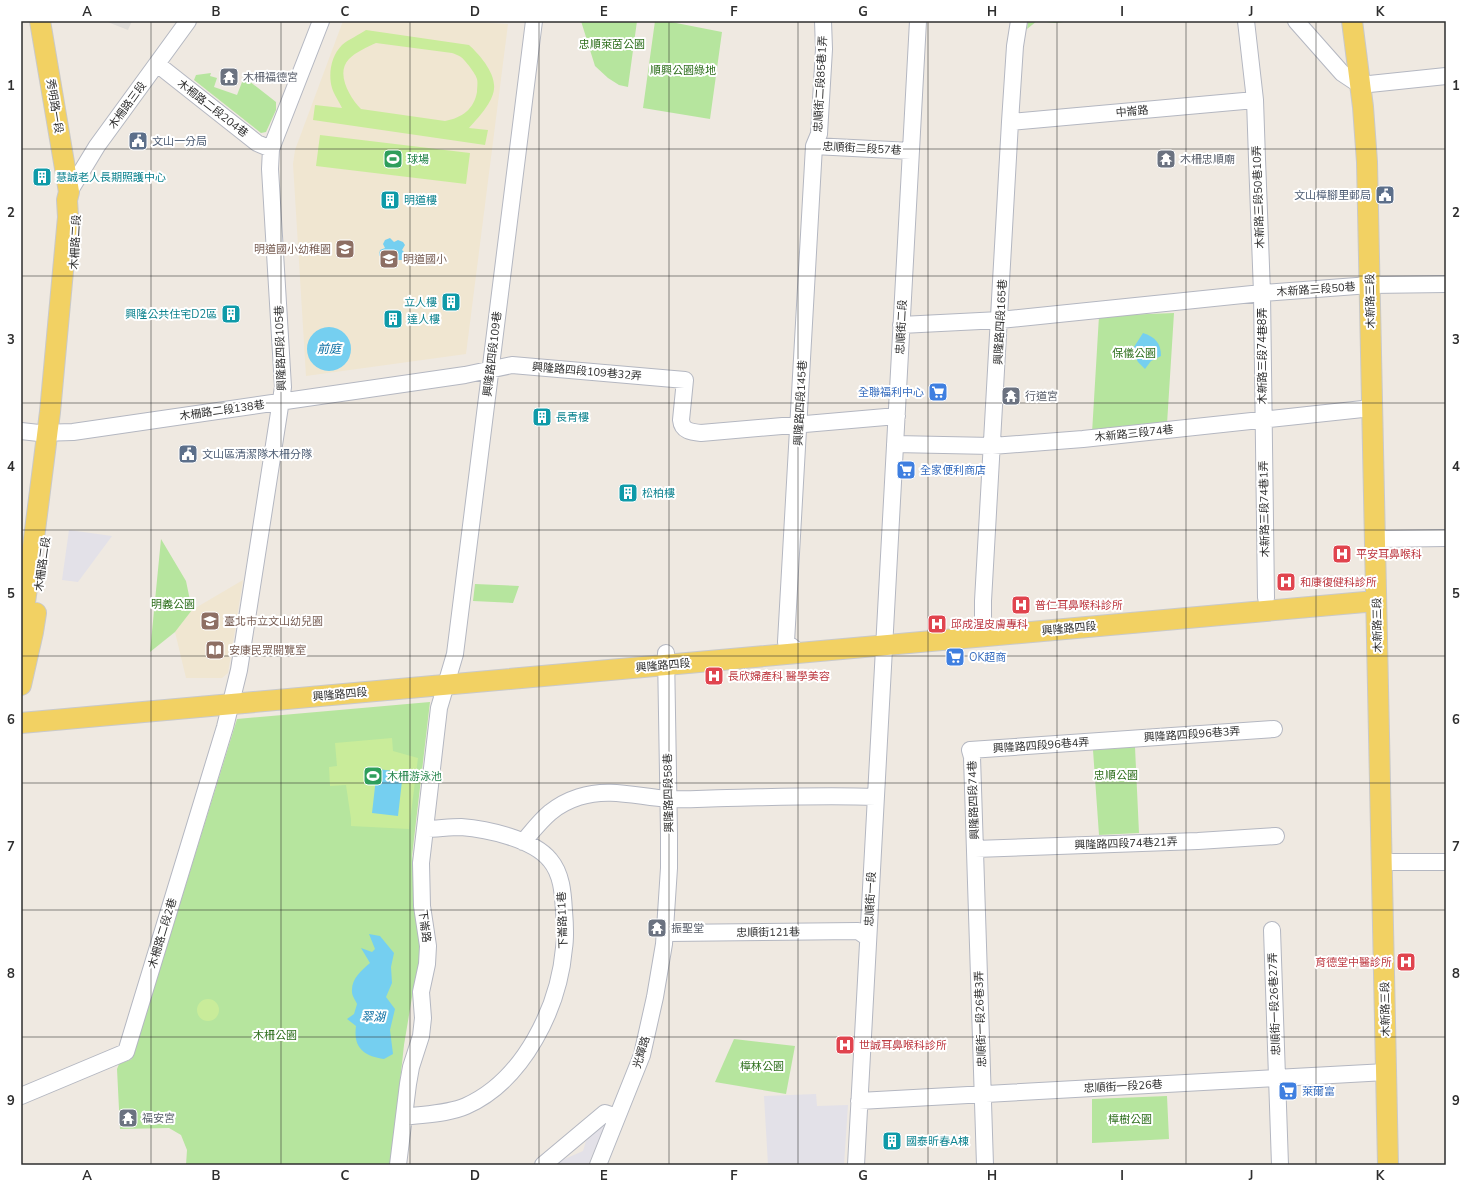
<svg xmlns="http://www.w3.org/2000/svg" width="1467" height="1186" viewBox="0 0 1467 1186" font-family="'Nunito Sans','Noto Sans TC',sans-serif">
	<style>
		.industrial { fill: #e3e1e8 }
		.education { fill: #f0e6d1 }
		.green { fill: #b6e59e }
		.pitch { fill: #c9ec9a; fill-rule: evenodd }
		.plaza { fill: #dfdcd8 }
		.water { fill: #75cff0 }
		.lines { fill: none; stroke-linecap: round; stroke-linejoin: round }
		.minor-casing { stroke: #b4b7c1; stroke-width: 18 }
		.major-casing { stroke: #c9c9c9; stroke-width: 22 }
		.minor { stroke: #fff; stroke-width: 16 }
		.major { stroke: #f2d163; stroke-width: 20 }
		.grid { fill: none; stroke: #2e2e2e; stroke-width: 1; stroke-opacity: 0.55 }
		.labels { text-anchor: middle; stroke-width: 4; stroke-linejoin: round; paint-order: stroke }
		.park-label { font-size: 11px; fill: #2c6e1b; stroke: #fff }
		.worship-label { font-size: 11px; fill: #5b616d; stroke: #fff; text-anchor: start }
		.street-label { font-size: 11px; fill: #2e2e2e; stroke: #fff }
		.service-label { font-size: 11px; fill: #4e5e75; stroke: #fff; text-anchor: start }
		.leisure-label { font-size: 11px; fill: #27864d; stroke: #fff; text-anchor: start }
		.culture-label { font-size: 11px; fill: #0d838f; stroke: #fff; text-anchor: start }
		.education-label { font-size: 11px; fill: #785e54; stroke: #fff; text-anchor: start }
		.shop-label { font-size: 11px; fill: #366cbe; stroke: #fff; text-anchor: start }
		.health-label { font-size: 11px; fill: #be3a42; stroke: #fff; text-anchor: start }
		.water-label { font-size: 12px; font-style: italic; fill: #0d6fa3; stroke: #fff }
		.neatline { fill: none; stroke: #2e2e2e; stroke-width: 1.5 }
		.grid-label { font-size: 13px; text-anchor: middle; font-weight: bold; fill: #2e2e2e }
	</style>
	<rect width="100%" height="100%" fill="#efe9e1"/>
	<path class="industrial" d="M 69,530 L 112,536 L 78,582 L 62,580 Z
		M 816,1094 L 817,1106 L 848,1105 L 844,1165 L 768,1165 L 764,1096 Z
		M 603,1123 L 605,1125 L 588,1165 L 554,1165 L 558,1162 L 583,1151 L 586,1141 Z"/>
	<path class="education" d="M 343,21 L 461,21 L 508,24 L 466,354 L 306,376 L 293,164 L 295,150 Z
		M 243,580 L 228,673 L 222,678 L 186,678 L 175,632 L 192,610 Z"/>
	<path class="green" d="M 581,21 L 637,21 L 628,87 L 619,85 L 608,78 L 595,66 Z
		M 655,21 L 666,21 L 722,32 L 710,119 L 643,108 Z
		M 1028,21 L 1073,21 L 1055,23 L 1037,21 L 1027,29 Z
		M 211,73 L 210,76 L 217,78 L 214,87 L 237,95 L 244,77 L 276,102 L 276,110 L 266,132 L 261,133 L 194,80 L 196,75 Z
		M 1174,313 L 1167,424 L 1092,433 L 1099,316 Z
		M 161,539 L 186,581 L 192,610 L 175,632 L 150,652 Z
		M 475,584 L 519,586 L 513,603 L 473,601 Z
		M 430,702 L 412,856 L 418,890 L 427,927 L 414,985 L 404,1045 L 391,1165 L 186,1165 L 187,1150 L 181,1135 L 169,1128 L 120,1129 L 117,1069 L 119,1064 L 132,1059 L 237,719 Z
		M 1135,747 L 1139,833 L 1099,835 L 1093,750 Z
		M 734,1039 L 795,1046 L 786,1094 L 715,1082 Z
		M 1167,1096 L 1169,1139 L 1092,1143 L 1092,1099 Z"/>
	<path class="pitch" d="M 366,30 L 469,45 C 479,54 496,73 494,89 C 493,102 478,118 469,128 L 488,130 L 485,145 L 313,120 L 315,105 L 342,108 C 339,101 334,95 332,88 C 328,74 331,56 342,45 C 349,39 359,35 366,30 ZM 376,43 L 452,53 C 455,54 458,55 461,57 C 465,60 476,74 477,79 C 478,83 477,88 477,92 C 474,109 462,118 445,121 L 361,109 C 350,98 335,73 349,59 C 356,52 367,47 376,43 Z
		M 320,135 L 470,153 L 466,184 L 316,166 Z
		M 392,738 L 393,751 L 418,758 L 409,829 L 351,826 L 351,819 L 346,785 L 330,786 L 329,767 L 337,766 L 335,743 Z
		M197 1010a11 11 0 1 1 22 0a11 11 0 1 1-22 0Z"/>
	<path class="plaza" d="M 105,21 L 132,21 L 128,30 Z"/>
	<path class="water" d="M 390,238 L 394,242 L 398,240 L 403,242 L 405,245 L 402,250 L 407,255 L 404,260 L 398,260 L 397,263 L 394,266 L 389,265 L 387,262 L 387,259 L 382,259 L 379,255 L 380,250 L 385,248 L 383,244 L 385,240 Z
		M307 349a22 22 0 1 1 44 0a22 22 0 1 1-44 0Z
		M 1143,333 C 1155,337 1161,343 1161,356 L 1151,361 L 1145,369 L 1138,362 L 1132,350 Z
		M 377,769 L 403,772 L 398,816 L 372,813 Z
		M 369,934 L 380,936 L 394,953 L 391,967 L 392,983 L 386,997 L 395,1009 L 390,1030 L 393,1054 L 384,1059 C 364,1056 353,1048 356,1026 L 347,1019 L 354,1014 L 357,1004 C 356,1001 352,996 352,992 C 351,979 361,971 370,963 L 361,948 L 372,952 L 375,949 Z"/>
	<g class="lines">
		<defs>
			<path id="minor" d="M 1246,21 L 1255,100 L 1257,159 L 1262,293 L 1266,598
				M 1296,21 L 1342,73 L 1360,85 L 1446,76
				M 157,64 L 257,143 L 271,149
				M 1010,122 L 1255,100
				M 814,146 L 911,151
				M 69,192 L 97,146 L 188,21
				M 901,325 L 1000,320 L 1262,293 L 1370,285 L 1446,284
				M 21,431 L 39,433 L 73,432 L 465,375 L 512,365 L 685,380 L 681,420 C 682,431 691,432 701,433 L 897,416
				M 895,444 L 992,446 L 1083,439 L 1372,408
				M 1375,539 L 1446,538
				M 983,624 L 983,601 L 1010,122 L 1015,46 L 1019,21
				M 800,653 L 786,642 L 814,146 L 819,134 L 824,49 L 823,21
				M 523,842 C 541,821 551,806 579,797 C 609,787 638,797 669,799 C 688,800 708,798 727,798 C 777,797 826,795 876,797
				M 975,849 L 1198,841 L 1276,836
				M 1382,862 L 1446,862
				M 1272,930 L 1280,1165
				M 666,933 L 858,931 L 868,938
				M 21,1096 L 126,1052 L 225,727 L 239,670 L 283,387 L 270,169 L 271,149 L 321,21
				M 859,1101 L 1386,1072
				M 404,1117 C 424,1114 448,1114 466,1106 C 524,1080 559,1007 564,948 C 566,936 565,923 564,911 C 563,894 562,874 550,860 C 533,839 487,829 461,827 C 449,827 436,829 425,829
				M 398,1165 L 408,1084 L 411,1067 L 421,1036 L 423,1018 L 421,992 L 427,964 L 428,946 L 422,906 L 421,863 L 439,708 L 455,654 L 534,21
				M 543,1165 L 605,1113 L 617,1117
				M 598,1165 L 642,1055 L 655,997 L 664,944 L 669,868 L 669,834 L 666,653
				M 856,1165 L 918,21
				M 985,1165 L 972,757 L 970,750 L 1274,729"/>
			<path id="major" d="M 1352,21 L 1363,107 L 1367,162 L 1388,1165
				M 21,630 L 33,546 L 50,412 L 68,217 L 67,200 L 69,192 L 40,21
				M 21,685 L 33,632 L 36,613
				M 21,723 L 1376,601"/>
		</defs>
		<use href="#minor" class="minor-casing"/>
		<use href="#major" class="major-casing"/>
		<use href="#minor" class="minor"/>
		<use href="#major" class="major"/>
	</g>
	<path class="grid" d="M 151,21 L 151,1165M 281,21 L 281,1165M 410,21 L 410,1165M 539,21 L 539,1165M 669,21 L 669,1165M 798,21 L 798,1165M 928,21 L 928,1165M 1057,21 L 1057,1165M 1186,21 L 1186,1165M 1316,21 L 1316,1165M 21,149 L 1446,149M 21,276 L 1446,276M 21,403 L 1446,403M 21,530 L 1446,530M 21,656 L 1446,656M 21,783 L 1446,783M 21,910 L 1446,910M 21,1037 L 1446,1037"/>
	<defs>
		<symbol id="temple-square" viewBox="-11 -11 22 22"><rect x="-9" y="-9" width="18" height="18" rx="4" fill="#6b7280" stroke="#fff"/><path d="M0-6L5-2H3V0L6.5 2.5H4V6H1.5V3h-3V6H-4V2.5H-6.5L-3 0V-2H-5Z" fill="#fff"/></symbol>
		<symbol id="civic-square" viewBox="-11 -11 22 22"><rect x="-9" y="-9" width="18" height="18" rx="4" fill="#5c6f8a" stroke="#fff"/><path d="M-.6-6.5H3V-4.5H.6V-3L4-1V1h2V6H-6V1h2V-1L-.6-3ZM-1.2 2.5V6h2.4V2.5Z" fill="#fff"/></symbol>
		<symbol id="stadium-square" viewBox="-11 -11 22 22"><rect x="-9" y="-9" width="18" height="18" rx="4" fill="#2e9e5b" stroke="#fff"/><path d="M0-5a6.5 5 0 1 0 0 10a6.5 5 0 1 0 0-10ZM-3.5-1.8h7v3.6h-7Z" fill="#fff"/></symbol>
		<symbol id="building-square" viewBox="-11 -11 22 22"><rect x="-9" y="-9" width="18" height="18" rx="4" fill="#0f9aa8" stroke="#fff"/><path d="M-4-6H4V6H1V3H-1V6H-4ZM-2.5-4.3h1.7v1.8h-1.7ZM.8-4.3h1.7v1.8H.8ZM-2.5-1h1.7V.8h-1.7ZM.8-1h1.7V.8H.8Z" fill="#fff"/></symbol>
		<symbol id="school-square" viewBox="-11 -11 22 22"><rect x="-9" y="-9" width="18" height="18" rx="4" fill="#8d6e63" stroke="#fff"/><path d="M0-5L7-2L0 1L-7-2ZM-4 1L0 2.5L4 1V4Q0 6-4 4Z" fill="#fff"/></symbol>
		<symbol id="supermarket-square" viewBox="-11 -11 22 22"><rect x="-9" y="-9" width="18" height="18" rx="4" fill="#3f7fe0" stroke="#fff"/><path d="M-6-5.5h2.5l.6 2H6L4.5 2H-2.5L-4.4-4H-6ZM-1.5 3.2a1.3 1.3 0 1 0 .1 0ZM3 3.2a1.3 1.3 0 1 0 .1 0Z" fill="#fff"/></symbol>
		<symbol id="hospital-square" viewBox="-11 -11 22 22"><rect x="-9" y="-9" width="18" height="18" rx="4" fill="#e0444e" stroke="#fff"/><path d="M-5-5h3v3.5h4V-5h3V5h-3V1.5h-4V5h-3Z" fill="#fff"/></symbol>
		<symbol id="library-square" viewBox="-11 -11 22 22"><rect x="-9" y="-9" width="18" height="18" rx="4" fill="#8d6e63" stroke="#fff"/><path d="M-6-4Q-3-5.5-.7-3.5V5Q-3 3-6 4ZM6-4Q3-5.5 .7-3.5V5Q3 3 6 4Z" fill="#fff"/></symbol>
	</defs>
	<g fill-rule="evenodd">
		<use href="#temple-square" x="218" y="66" width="22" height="22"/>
		<use href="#civic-square" x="127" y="130" width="22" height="22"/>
		<use href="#stadium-square" x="382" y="148" width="22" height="22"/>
		<use href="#temple-square" x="1155" y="148" width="22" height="22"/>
		<use href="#building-square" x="31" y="166" width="22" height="22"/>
		<use href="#civic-square" x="1374" y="184" width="22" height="22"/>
		<use href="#building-square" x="379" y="189" width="22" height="22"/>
		<use href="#school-square" x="334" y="238" width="22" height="22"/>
		<use href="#school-square" x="378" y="248" width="22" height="22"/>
		<use href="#building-square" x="440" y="291" width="22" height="22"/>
		<use href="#building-square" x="220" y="303" width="22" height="22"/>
		<use href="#building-square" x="382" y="308" width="22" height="22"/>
		<use href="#supermarket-square" x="927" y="381" width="22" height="22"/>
		<use href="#temple-square" x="1000" y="385" width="22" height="22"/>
		<use href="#building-square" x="531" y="406" width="22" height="22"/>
		<use href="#civic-square" x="177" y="443" width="22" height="22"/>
		<use href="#supermarket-square" x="895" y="459" width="22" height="22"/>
		<use href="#building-square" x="617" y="482" width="22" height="22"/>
		<use href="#hospital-square" x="1331" y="543" width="22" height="22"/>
		<use href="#hospital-square" x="1275" y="571" width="22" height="22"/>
		<use href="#hospital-square" x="1010" y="594" width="22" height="22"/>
		<use href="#school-square" x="199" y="610" width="22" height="22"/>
		<use href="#hospital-square" x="926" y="613" width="22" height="22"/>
		<use href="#library-square" x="204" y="639" width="22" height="22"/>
		<use href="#supermarket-square" x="944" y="646" width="22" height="22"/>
		<use href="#hospital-square" x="703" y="665" width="22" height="22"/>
		<use href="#stadium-square" x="362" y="765" width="22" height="22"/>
		<use href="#temple-square" x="646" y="917" width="22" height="22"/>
		<use href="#hospital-square" x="1395" y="951" width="22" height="22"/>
		<use href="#hospital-square" x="834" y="1034" width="22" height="22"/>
		<use href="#supermarket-square" x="1277" y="1080" width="22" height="22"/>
		<use href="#temple-square" x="117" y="1107" width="22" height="22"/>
		<use href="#building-square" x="881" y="1130" width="22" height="22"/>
	</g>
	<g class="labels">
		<g class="park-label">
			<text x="612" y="48">忠順萊茵公園</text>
			<text x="683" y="74">順興公園綠地</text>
			<text x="1134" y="357">保儀公園</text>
			<text x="173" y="608">明義公園</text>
			<text x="1116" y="779">忠順公園</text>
			<text x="275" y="1039">木柵公園</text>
			<text x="762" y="1070">樟林公園</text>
			<text x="1130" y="1123">樟樹公園</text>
		</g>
		<g class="worship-label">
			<text x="243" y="81">木柵福德宮</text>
			<text x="1180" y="163">木柵忠順廟</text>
			<text x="1025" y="400">行道宮</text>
			<text x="671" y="932">振聖堂</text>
			<text x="142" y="1122">福安宮</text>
		</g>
		<g class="street-label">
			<text transform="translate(820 84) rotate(-87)" y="4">忠順街二段85巷1弄</text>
			<text transform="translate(127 105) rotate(-54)" y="4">木柵路三段</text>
			<text transform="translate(55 106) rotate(81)" y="4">秀明路一段</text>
			<text transform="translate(213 108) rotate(38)" y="4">木柵路二段204巷</text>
			<text transform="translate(1132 111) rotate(-5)" y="4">中崙路</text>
			<text transform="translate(862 148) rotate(3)" y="4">忠順街二段57巷</text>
			<text transform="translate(1258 197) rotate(-92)" y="4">木新路三段50巷10弄</text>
			<text transform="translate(75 242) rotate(-87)" y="4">木柵路二段</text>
			<text transform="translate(1316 289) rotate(-4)" y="4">木新路三段50巷</text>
			<text transform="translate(1370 301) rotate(-91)" y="4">木新路三段</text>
			<text transform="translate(1000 322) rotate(-87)" y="4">興隆路四段165巷</text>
			<text transform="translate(901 327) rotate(-87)" y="4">忠順街二段</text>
			<text transform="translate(280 348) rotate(-92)" y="4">興隆路四段105巷</text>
			<text transform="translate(492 354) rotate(-83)" y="4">興隆路四段109巷</text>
			<text transform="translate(1262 356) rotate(-90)" y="4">木新路三段74巷8弄</text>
			<text transform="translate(587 371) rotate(5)" y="4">興隆路四段109巷32弄</text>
			<text transform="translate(800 403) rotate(-87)" y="4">興隆路四段145巷</text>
			<text transform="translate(222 410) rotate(-8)" y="4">木柵路二段138巷</text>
			<text transform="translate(1134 433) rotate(-6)" y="4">木新路三段74巷</text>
			<text transform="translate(1264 509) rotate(-91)" y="4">木新路三段74巷1弄</text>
			<text transform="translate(42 564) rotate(-82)" y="4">木柵路二段</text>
			<text transform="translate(1377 625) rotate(-91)" y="4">木新路三段</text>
			<text transform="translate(1069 628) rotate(-5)" y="4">興隆路四段</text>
			<text transform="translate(663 665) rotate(-5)" y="4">興隆路四段</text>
			<text transform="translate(340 694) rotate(-5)" y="4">興隆路四段</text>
			<text transform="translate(1192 734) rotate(-4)" y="4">興隆路四段96巷3弄</text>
			<text transform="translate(1041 745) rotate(-4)" y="4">興隆路四段96巷4弄</text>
			<text transform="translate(668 793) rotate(-91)" y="4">興隆路四段58巷</text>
			<text transform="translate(973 800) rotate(-92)" y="4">興隆路四段74巷</text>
			<text transform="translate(1126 843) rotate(-2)" y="4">興隆路四段74巷21弄</text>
			<text transform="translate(870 899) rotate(-87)" y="4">忠順街一段</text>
			<text transform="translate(562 920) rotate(-92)" y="4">下崙路11巷</text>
			<text transform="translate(425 926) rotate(83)" y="4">下崙路</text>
			<text transform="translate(768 932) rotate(-1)" y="4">忠順街121巷</text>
			<text transform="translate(162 933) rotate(-73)" y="4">木柵路二段2巷</text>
			<text transform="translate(1274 1004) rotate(-92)" y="4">忠順街一段26巷27弄</text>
			<text transform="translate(1385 1009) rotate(-91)" y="4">木新路三段</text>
			<text transform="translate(980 1019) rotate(-92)" y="4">忠順街一段26巷3弄</text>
			<text transform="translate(641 1052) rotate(-73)" y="4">光輝路</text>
			<text transform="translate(1123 1086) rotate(-3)" y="4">忠順街一段26巷</text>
		</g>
		<g class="service-label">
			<text x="152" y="145">文山一分局</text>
			<text x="1371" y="199" text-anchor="end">文山樟腳里郵局</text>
			<text x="202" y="458">文山區清潔隊木柵分隊</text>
		</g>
		<g class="leisure-label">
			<text x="407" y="163">球場</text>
			<text x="387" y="780">木柵游泳池</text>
		</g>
		<g class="culture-label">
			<text x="56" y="181">慧誠老人長期照護中心</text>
			<text x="404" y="204">明道樓</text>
			<text x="437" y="306" text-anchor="end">立人樓</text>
			<text x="217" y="318" text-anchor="end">興隆公共住宅D2區</text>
			<text x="407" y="323">達人樓</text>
			<text x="556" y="421">長青樓</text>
			<text x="642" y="497">松柏樓</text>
			<text x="906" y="1145">國泰昕春A棟</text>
		</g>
		<g class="education-label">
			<text x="331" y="253" text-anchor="end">明道國小幼稚園</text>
			<text x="403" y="263">明道國小</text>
			<text x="224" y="625">臺北市立文山幼兒園</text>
			<text x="229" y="654">安康民眾閱覽室</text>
		</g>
		<g class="shop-label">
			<text x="924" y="396" text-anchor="end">全聯福利中心</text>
			<text x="920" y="474">全家便利商店</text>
			<text x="969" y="661">OK超商</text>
			<text x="1302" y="1095">萊爾富</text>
		</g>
		<g class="health-label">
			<text x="1356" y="558">平安耳鼻喉科</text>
			<text x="1300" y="586">和康復健科診所</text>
			<text x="1035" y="609">普仁耳鼻喉科診所</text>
			<text x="951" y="628">邱成湦皮膚專科</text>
			<text x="728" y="680">長欣婦產科 醫學美容</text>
			<text x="1392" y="966" text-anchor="end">育德堂中醫診所</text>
			<text x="859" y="1049">世誠耳鼻喉科診所</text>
		</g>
		<g class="water-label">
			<text x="329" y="353">前庭</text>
			<text x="373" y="1021">翠湖</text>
		</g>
	</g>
	<rect width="1467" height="1186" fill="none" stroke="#ffffff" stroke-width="44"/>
	<rect x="22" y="22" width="1423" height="1142" class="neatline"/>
	<g class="grid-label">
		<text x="87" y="16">A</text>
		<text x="216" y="16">B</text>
		<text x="345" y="16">C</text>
		<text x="475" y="16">D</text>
		<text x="604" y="16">E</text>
		<text x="734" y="16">F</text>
		<text x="863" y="16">G</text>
		<text x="992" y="16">H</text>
		<text x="1122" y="16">I</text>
		<text x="1251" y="16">J</text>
		<text x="1380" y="16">K</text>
		<text x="11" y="90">1</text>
		<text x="1456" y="90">1</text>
		<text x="11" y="217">2</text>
		<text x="1456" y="217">2</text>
		<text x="11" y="344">3</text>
		<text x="1456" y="344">3</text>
		<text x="11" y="471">4</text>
		<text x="1456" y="471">4</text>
		<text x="11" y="598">5</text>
		<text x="1456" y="598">5</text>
		<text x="11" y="724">6</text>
		<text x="1456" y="724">6</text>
		<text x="11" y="851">7</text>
		<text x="1456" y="851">7</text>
		<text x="11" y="978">8</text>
		<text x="1456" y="978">8</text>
		<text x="11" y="1105">9</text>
		<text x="1456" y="1105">9</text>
		<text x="87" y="1180">A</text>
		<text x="216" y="1180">B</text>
		<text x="345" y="1180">C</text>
		<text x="475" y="1180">D</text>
		<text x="604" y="1180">E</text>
		<text x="734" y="1180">F</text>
		<text x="863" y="1180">G</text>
		<text x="992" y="1180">H</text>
		<text x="1122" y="1180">I</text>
		<text x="1251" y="1180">J</text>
		<text x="1380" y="1180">K</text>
	</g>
</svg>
